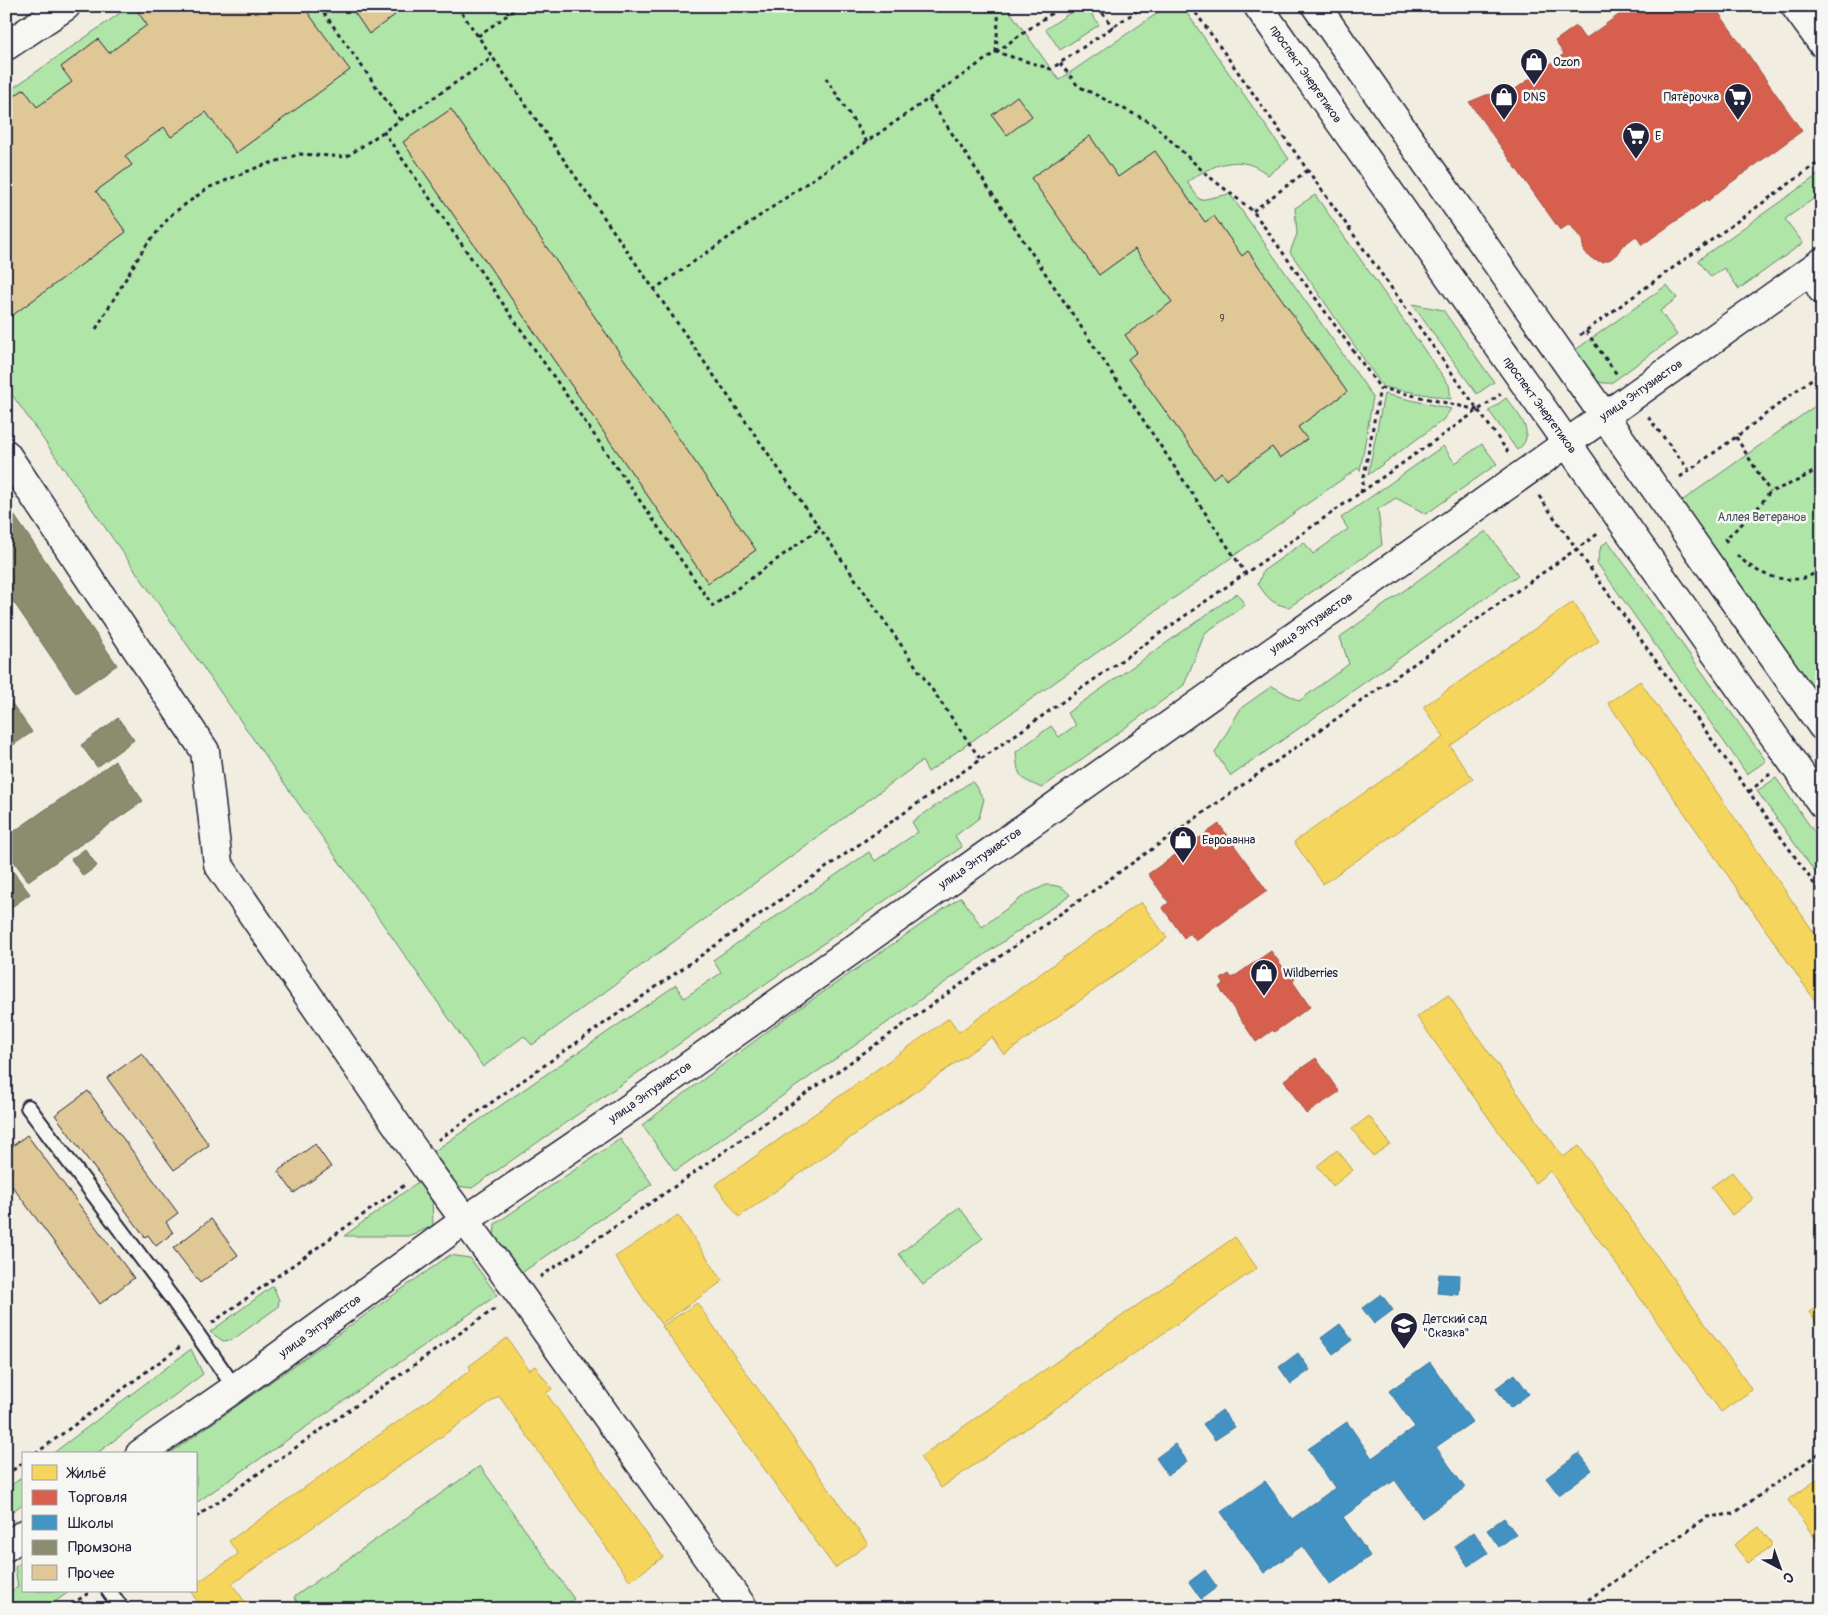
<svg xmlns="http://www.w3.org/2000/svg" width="1828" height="1615" viewBox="0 0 1828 1615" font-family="Pangolin,sans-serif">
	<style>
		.green { fill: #afe5a7; stroke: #688471 }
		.homes { fill: #f6d55c; stroke: #b69f52 }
		.shops { fill: #d6604d; stroke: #a04d48 }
		.schools { fill: #4393c3; stroke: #39719a }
		.industry { fill: #8c8c6e; stroke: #6c6c5f }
		.building { fill: #dfc796; stroke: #22223b }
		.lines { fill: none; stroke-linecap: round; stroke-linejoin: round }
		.lane-casing { stroke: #22223b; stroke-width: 18 }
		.street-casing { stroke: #22223b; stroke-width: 31 }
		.secondary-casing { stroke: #22223b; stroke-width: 31 }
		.path { stroke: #22223b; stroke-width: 3; stroke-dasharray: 4 4; stroke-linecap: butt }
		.lane { stroke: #f6f6f2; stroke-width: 14 }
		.street { stroke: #f6f6f2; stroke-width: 28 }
		.secondary { stroke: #f6f6f2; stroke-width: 28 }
		.labels { text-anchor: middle; stroke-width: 5; stroke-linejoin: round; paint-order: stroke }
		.number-label { font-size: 10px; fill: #514b52 }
		.poi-label { font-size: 12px; fill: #22223b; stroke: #f6f6f2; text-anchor: start }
		.street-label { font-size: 12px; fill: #22223b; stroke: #f6f6f2 }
		.park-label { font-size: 12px; fill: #455356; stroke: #f6f6f2 }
	</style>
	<rect width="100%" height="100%" fill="#f1ede0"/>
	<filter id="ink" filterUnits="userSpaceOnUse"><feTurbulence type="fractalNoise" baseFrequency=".02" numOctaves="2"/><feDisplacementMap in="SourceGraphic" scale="10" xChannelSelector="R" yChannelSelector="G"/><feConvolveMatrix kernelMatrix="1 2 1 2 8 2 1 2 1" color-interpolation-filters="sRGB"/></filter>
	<g filter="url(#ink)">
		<path class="green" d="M 130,6 L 1006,6 L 1059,80 L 1168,6 L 1182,6 L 1289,159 L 1268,175 C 1241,152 1213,164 1187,182 L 1200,200 L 1230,194 L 1373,397 L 1360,471 L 1358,468 L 928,772 L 922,761 L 532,1045 L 524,1036 L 483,1067 L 6,386 L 6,93 Z
			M 1080,6 L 1086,6 L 1099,25 L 1060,50 L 1046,29 Z
			M 1822,172 L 1822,193 L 1785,219 L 1803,243 L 1739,289 L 1724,268 L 1711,277 L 1698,260 Z
			M 1315,195 L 1449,385 L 1451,399 L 1383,387 L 1290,252 L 1297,234 L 1295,208 Z
			M 1667,285 L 1677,298 L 1660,311 L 1677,335 L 1611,383 C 1590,385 1582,368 1571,353 Z
			M 1412,304 L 1443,310 L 1494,382 L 1477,394 Z
			M 1384,394 L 1451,409 L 1443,420 L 1368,475 Z
			M 1506,398 C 1514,409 1531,426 1525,441 C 1524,444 1520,448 1517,450 L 1489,411 Z
			M 1822,401 L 1822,706 L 1679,503 Z
			M 1482,444 L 1497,464 L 1426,514 L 1396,498 L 1378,509 L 1382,545 L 1289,607 C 1271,604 1268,598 1258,584 L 1263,571 L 1304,542 L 1313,554 L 1348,529 L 1341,518 L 1443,446 L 1455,463 Z
			M 1486,531 L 1518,575 L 1231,776 L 1215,753 L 1241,708 L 1272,686 L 1299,701 L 1349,664 L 1340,637 Z
			M 1608,541 L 1766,761 L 1747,774 L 1597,563 L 1601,546 Z
			M 1237,593 L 1245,605 L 1205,633 L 1184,685 L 1042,788 C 1018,778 1018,777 1016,752 L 1051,726 L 1059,737 L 1076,725 L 1067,713 Z
			M 1776,778 L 1822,843 L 1822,882 L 1757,791 Z
			M 972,781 L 984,799 L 979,818 L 955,836 L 962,847 L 472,1188 L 456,1186 L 433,1152 L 676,985 L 684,998 L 721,973 L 713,960 L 869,852 L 875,861 L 918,832 L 912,822 Z
			M 1046,885 C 1056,885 1063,886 1070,895 L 675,1171 L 642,1125 L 787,1017 L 961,897 L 982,927 L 1025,895 Z
			M 620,1139 L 652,1184 L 520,1274 L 494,1238 L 495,1224 Z
			M 422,1179 L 432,1195 L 433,1226 L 408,1236 L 344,1236 Z
			M 959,1207 L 983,1238 L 923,1285 L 899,1254 Z
			M 450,1255 L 470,1258 L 497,1295 L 196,1503 L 196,1454 L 169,1454 Z
			M 273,1286 L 279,1300 L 278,1307 L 232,1340 L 223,1341 L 210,1332 Z
			M 191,1349 L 203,1374 L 96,1454 L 52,1454 Z
			M 480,1466 L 574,1599 L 560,1609 L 302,1609 L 294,1597 Z
			M 24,1476 L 24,1503 L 6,1516 L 6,1489 Z
			M 24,1561 L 24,1591 L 70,1591 L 45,1609 L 6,1609 L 6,1595 L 18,1587 L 15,1567 Z"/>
		<path class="homes" d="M 1573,602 L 1599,641 L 1450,746 L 1473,779 L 1323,884 L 1294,842 L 1444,737 L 1423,707 Z
			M 1640,681 L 1822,944 L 1822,1011 L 1608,703 Z
			M 1141,902 L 1167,938 L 1004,1055 L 992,1037 L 739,1217 L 715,1185 L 949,1018 L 959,1032 Z
			M 1448,995 L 1563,1157 L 1579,1146 L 1752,1390 L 1721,1412 L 1550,1171 L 1535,1183 L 1417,1017 Z
			M 1369,1116 L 1390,1144 L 1373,1156 L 1352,1129 Z
			M 1337,1150 L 1353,1170 L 1333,1186 L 1317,1166 Z
			M 1732,1172 L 1753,1199 L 1732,1215 L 1711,1187 Z
			M 678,1215 L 723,1281 L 661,1324 L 615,1257 Z
			M 1235,1237 L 1257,1268 L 941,1488 L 920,1457 Z
			M 697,1303 L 868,1544 L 835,1568 L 662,1326 Z
			M 1822,1303 L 1822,1331 L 1809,1312 Z
			M 507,1338 L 529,1370 L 535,1366 L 552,1389 L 546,1393 L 663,1557 L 630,1581 L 499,1396 L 232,1584 L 250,1609 L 203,1609 L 190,1591 L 196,1591 L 196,1584 L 238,1554 L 229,1541 L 471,1370 L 469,1366 Z
			M 1822,1476 L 1822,1548 L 1788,1500 Z
			M 1759,1527 L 1773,1545 L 1748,1563 L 1734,1545 Z"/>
		<path class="shops" d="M 1631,6 L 1714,6 L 1802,131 L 1721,190 L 1708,201 L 1707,199 L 1642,245 L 1636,236 L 1621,247 L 1618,253 L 1611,259 L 1603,262 L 1594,260 L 1584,252 L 1582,240 L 1570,224 L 1560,230 L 1469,102 L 1486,95 L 1510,93 L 1564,54 L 1555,41 L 1576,26 L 1585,39 Z
			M 1219,824 L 1267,891 L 1196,941 L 1190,933 L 1184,938 L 1162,907 L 1169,903 L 1148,874 Z
			M 1271,951 L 1285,970 L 1292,969 L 1296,975 L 1293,982 L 1310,1007 L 1274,1032 L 1273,1030 L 1256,1042 L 1219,987 L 1224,984 L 1221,979 L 1229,974 L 1232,978 Z
			M 1316,1058 L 1339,1092 L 1306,1114 L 1284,1080 Z"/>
		<path class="schools" d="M 1439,1274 L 1460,1275 L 1459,1295 L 1437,1293 Z
			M 1381,1294 L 1393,1310 L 1374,1324 L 1362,1308 Z
			M 1340,1324 L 1352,1340 L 1333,1354 L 1321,1338 Z
			M 1298,1353 L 1310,1370 L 1291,1384 L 1279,1367 Z
			M 1430,1362 L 1472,1422 L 1436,1447 L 1465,1488 L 1422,1518 L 1395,1480 L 1343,1517 L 1370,1556 L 1330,1585 L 1302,1546 L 1264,1573 L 1221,1512 L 1265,1481 L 1292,1519 L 1335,1488 L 1308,1449 L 1347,1422 L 1372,1458 L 1415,1427 L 1389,1391 Z
			M 1515,1374 L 1529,1394 L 1510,1408 L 1496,1388 Z
			M 1222,1410 L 1235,1427 L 1215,1440 L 1203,1424 Z
			M 1175,1444 L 1187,1461 L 1168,1475 L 1156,1458 Z
			M 1579,1453 L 1592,1470 L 1559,1495 L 1546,1478 Z
			M 1504,1518 L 1516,1534 L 1499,1547 L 1487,1530 Z
			M 1474,1532 L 1488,1553 L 1468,1566 L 1454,1546 Z
			M 1205,1570 L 1217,1587 L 1201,1599 L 1189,1582 Z"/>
		<path class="industry" d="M 14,515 L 117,665 L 76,693 L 6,591 L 6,521 Z
			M 6,695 L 32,732 L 6,750 Z
			M 118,718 L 134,740 L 97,767 L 81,745 Z
			M 115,761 L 143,801 L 28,881 L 6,850 L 6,837 Z
			M 85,849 L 97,866 L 83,876 L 71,859 Z
			M 6,862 L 30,894 L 6,911 Z"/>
		<path class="building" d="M 146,6 L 303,6 L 350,70 L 236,153 L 206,112 L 171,137 L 164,127 L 125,156 L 132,165 L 96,191 L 126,232 L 6,320 L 6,102 L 24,89 L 37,107 L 72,82 L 61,67 L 98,39 L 109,53 L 147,25 L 138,12 Z
			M 350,6 L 388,6 L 395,15 L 369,34 Z
			M 1017,96 L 1032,116 L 1007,135 L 992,115 Z
			M 451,109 L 756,550 L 708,583 L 403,142 Z
			M 1090,136 L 1118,177 L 1155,151 L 1205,222 L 1214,216 L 1242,256 L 1248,251 L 1347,392 L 1298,427 L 1307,439 L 1280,458 L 1272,447 L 1226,480 L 1221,472 L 1213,478 L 1128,359 L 1137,352 L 1125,335 L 1172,302 L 1135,249 L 1099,275 L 1031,178 Z
			M 142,1053 L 209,1145 L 174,1170 L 107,1078 Z
			M 88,1091 L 178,1213 L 166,1222 L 173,1233 L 156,1246 L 148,1235 L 145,1237 L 55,1115 Z
			M 27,1135 L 134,1278 L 100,1304 L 6,1178 L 6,1151 Z
			M 315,1144 L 331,1167 L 294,1193 L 278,1171 Z
			M 211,1219 L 238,1255 L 200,1283 L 173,1248 Z"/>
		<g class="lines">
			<defs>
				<path id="lane" d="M 28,1107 L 171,1297 L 235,1388
					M 109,1591 L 122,1609"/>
				<path id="street" d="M 1795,6 L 1822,43
					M 6,46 L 66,6
					M 1811,270 L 1822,290
					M 6,454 L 205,751 L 218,864 L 427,1169 L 518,1292 L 744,1609"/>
				<path id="secondary" d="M 1258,6 L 1822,804
					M 1316,6 L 1822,726
					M 140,1454 L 235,1388 L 464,1221 L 621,1114 L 1822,262
					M 6,1547 L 24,1534"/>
			</defs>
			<use href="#lane" class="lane-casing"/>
			<use href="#street" class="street-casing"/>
			<use href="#secondary" class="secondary-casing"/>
			<path class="path" d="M 319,6 L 400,120
				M 457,6 L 981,760
				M 1098,6 L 1113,28
				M 1191,6 L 1508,452
				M 478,36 L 520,6
				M 996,52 L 1062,6
				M 996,52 L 999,6
				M 1060,63 L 1078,86 L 1152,123 L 1207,175 L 1253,211 L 1380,388 L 1478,410
				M 826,78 L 867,142
				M 929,99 L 1246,574
				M 383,131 L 713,606 L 820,528
				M 1253,211 L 1308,170
				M 653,290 L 996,52 L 1051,69 L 1144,6
				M 96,329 L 144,248 L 172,214 L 208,188 L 258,167 L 300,154 L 346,157 L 492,58
				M 1586,331 L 1618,376
				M 1580,335 L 1822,160
				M 1648,417 L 1689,470
				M 1736,437 L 1770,492
				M 1680,477 L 1736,437 L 1822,371
				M 1361,493 L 1380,388
				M 1539,496 L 1822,895
				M 1727,542 L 1725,539 L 1753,514 L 1770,492 L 1797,481 L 1822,467
				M 1737,555 C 1755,573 1778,583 1804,578 C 1810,577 1816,572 1822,569
				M 1749,792 L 1770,774
				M 438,1140 L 1501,394
				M 540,1277 L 674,1187 L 1599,533
				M 212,1323 L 406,1184
				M 35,1454 L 181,1346
				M 6,1475 L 24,1462
				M 196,1517 L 496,1308
				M 65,1609 L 90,1592
				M 1575,1609 L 1707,1517 L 1733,1514 L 1822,1451"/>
			<use href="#lane" class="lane"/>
			<use href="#street" class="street"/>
			<use href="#secondary" class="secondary"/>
		</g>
	</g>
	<defs>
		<symbol id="shop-pin" viewBox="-11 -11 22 30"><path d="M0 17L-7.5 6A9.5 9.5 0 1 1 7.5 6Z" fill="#22223b" stroke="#f6f6f2"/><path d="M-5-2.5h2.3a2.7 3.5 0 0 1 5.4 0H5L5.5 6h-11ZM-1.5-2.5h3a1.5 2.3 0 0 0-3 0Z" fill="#fff"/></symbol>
		<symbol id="supermarket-pin" viewBox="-11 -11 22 30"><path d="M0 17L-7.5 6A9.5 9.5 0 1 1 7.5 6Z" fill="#22223b" stroke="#f6f6f2"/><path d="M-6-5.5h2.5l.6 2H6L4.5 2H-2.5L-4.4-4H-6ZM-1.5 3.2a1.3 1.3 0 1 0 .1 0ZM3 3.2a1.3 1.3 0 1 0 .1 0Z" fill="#fff"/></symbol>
		<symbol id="school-pin" viewBox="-11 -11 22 30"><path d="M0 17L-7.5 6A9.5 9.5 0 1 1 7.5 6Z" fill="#22223b" stroke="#f6f6f2"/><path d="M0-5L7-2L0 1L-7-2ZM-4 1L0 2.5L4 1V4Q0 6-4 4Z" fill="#fff"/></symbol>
	</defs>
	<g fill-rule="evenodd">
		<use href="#shop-pin" x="1518" y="46" width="32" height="43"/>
		<use href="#shop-pin" x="1488" y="81" width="32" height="43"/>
		<use href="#supermarket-pin" x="1722" y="81" width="32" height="43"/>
		<use href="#supermarket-pin" x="1620" y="120" width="32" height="43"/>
		<use href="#shop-pin" x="1167" y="824" width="32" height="43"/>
		<use href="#shop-pin" x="1248" y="957" width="32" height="43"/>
		<use href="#school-pin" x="1388" y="1310" width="32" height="43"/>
	</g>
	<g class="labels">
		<g class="number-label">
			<text x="1222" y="322">9</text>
		</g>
		<g class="poi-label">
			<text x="1553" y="66">Ozon</text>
			<text x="1523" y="101">DNS</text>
			<text x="1719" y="101" text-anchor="end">Пятёрочка</text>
			<text x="1655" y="140">Е</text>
			<text x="1202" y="844">Еврованна</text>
			<text x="1283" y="977">Wildberries</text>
			<text x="1423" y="1323">Детский сад<tspan x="1423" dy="14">"Сказка"</tspan></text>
		</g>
		<g class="street-label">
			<text transform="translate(1306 74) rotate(55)" y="4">проспект Энергетиков</text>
			<text transform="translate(1641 390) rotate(-35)" y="4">улица Энтузиастов</text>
			<text transform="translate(1540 405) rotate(54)" y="4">проспект Энергетиков</text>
			<text transform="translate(1311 623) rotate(-35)" y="4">улица Энтузиастов</text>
			<text transform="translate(980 858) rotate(-35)" y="4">улица Энтузиастов</text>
			<text transform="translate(650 1092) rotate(-35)" y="4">улица Энтузиастов</text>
			<text transform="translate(320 1326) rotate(-36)" y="4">улица Энтузиастов</text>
		</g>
		<g class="park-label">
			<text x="1762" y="521">Аллея Ветеранов</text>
		</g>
	</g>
	<rect width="1828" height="1615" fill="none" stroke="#f6f6f2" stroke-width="25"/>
	<rect x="12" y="12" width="1803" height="1590" fill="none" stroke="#22223b" stroke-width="2" filter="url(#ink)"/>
	<rect x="22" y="1452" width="175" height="140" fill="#f6f6f2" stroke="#a1a1a9"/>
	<rect x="32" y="1465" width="25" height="15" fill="#f6d55c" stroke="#a1a1a9"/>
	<text x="68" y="1478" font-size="15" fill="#22223b">Жильё</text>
	<rect x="32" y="1490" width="25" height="15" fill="#d6604d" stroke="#a1a1a9"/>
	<text x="68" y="1502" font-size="15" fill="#22223b">Торговля</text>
	<rect x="32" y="1515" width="25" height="15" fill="#4393c3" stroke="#a1a1a9"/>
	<text x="68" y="1528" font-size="15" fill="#22223b">Школы</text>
	<rect x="32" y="1540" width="25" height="15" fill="#8c8c6e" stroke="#a1a1a9"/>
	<text x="68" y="1552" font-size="15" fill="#22223b">Промзона</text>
	<rect x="32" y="1565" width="25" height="15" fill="#dfc796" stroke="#a1a1a9"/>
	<text x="68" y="1578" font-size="15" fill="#22223b">Прочее</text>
	<g transform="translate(1780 1568) rotate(139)" stroke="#f6f6f2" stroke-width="4" paint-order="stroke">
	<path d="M0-4L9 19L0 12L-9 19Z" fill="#22223b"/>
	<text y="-8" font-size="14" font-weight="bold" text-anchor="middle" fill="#22223b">С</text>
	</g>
</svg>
